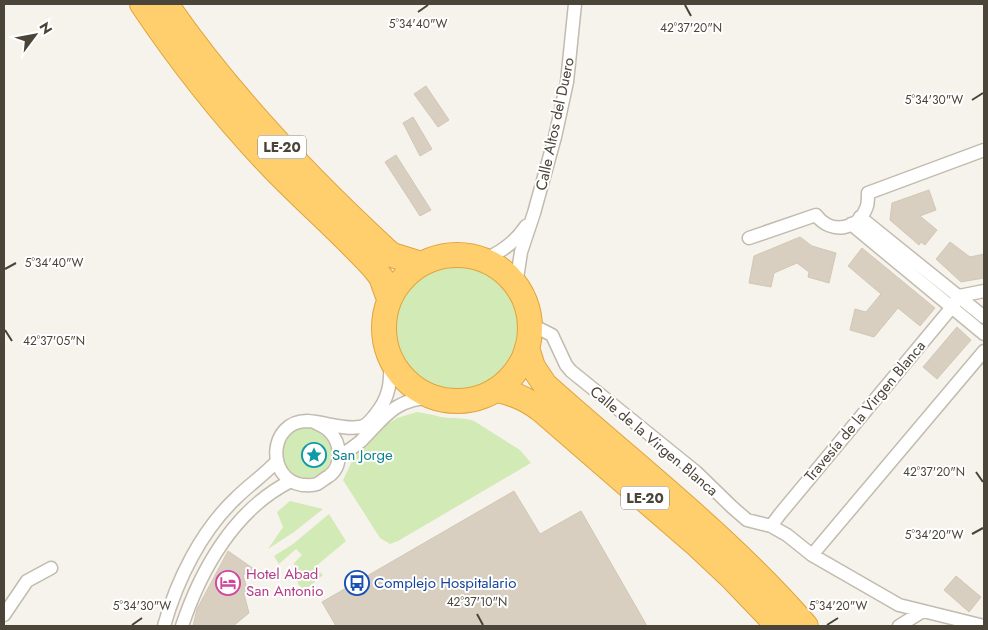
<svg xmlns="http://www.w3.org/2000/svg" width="988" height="630" viewBox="0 0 988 630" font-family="Jost,sans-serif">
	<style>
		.green { fill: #d2eab5 }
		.building { fill: #d8cfc1; stroke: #d3c7b4 }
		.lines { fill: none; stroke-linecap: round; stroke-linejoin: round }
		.street-casing { stroke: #c2bbae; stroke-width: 15 }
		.highway-casing { stroke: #e0a43c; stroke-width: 26 }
		.street { stroke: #fff; stroke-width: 12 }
		.highway { stroke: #ffcf6e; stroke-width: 24 }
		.ticks { fill: none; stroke: #4b4439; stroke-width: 2 }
		.labels { text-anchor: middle; stroke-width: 4; stroke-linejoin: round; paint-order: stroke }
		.shield { fill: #fff; stroke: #817c74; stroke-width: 1 }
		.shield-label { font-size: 14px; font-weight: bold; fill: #4b4439 }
		.street-label { font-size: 15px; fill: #4b4439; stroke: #fff }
		.culture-label { font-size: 15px; fill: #0d838f; stroke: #fff; text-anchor: start }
		.hotel-label { font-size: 15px; fill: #b23c85; stroke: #fff; text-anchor: start }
		.transit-label { font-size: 15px; fill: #164399; stroke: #fff; text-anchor: start }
		.ticks-label { font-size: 12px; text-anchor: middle; fill: #4b4439; stroke: #fff; stroke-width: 4; stroke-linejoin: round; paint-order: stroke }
	</style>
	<rect width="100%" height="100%" fill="#f6f3ec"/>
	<path class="green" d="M393 327a65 65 0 1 1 130 0a65 65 0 1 1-130 0Z
		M 417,412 C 425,413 433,415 441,417 C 452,419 463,417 474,421 L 520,450 L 531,463 L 398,541 L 390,544 L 380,538 L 343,480 L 356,453 L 386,425 L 397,418 Z
		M282 453a25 25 0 1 1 50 0a25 25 0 1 1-50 0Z
		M 290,501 L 323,509 L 294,532 L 268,549 L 283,527 L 277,512 Z
		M 329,514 L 346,541 L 315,567 L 323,575 C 317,581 310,584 305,591 L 298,584 L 294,563 L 302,555 L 296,549 L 279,564 L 274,556 L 293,544 Z"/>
	<path class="building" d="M 426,86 L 449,120 L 438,127 L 414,94 Z
		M 413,117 L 432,149 L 420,156 L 403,123 Z
		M 396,155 L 431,210 L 420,216 L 385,162 Z
		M 929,190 L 936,210 L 920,216 L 937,230 L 925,245 L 921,242 L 919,245 L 890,220 L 892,203 Z
		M 800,237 L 812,246 L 836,253 L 829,283 L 808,277 L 809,272 L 797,263 L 774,273 L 771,287 L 749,283 L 754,256 Z
		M 950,242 L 970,257 L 984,254 L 984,278 L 961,282 L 936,259 Z
		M 862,248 L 935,308 L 920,326 L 898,308 L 874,337 L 850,330 L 855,309 L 866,312 L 881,294 L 848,266 Z
		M 957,327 L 971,340 L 937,379 L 923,367 Z
		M 514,491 L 540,534 L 581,511 L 647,626 L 336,626 L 322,602 Z
		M 228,551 L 254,569 L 243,575 L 248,592 L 244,594 L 249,613 L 233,626 L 193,626 L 197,609 Z
		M 956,576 L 981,597 L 969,612 L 944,590 Z"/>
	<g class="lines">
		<defs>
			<path id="street" d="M 860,217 L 984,317
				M 851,224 L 984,334
				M 749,238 L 816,215 C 831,235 859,230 867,206 C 868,202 868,197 868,193 L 984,150
				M 483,260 C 500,253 516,241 526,226
				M 516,285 L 521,252 L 534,213 L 555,137 L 567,82 L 575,4
				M 530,324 L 552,335 L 566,365 L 571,371 L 696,472 L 732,507 L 747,520 L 771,526 L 787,535 L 812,555 L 899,605 L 984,626
				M 314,422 C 320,425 326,427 330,432 C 341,443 343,466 329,476 C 325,478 321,482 317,484 C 312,486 306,485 302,485 C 265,478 269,421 307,421 C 325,422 343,430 360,427 C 367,426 371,420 375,415 C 390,397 391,382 390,359
				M 339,457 C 346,452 354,447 361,441 C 386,416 393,400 432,397
				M 771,526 L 780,514 L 952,307 L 959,296 L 984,291
				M 812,555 L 984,351
				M 4,615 L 27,581 L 51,568
				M 164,626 C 177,580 201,531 236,498 C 249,485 264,475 276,462
				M 182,626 C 201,569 235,509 291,481
				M 899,626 L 923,611"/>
			<path id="highway" d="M 142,4 C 181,62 226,119 274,169 C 307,203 343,234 374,268 L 381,277 L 389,299
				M 166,4 C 228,94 305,175 385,249 L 392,255 L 421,264
				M384 328a73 73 0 1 1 146 0a73 73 0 1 1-146 0Z
				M 527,348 L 533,367 L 545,385 C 633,464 728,536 806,626
				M 496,390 C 514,393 527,399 541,410 L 698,546 L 731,577 L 778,626"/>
		</defs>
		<use href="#street" class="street-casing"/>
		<use href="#highway" class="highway-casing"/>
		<use href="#street" class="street"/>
		<use href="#highway" class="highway"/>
	</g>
	<path class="ticks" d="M 685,5 L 691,16M 418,12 L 428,5M 972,100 L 983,93M 5,269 L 16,263M 5,330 L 12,341M 976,472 L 983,482M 972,534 L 983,528M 477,614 L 483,625M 132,625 L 142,618M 827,625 L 838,618"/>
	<defs>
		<symbol id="sight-ring" viewBox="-11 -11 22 22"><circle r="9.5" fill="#fff" stroke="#0f9aa8" stroke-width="1.5"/><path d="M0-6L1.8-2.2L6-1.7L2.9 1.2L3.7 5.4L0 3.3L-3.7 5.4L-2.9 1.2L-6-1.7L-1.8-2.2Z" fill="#0f9aa8"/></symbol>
		<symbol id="hotel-ring" viewBox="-11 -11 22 22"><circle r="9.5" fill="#fff" stroke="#d1479c" stroke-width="1.5"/><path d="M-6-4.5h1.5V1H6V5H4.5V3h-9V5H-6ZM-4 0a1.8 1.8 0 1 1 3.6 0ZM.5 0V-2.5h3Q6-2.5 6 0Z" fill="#d1479c"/></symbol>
		<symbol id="bus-ring" viewBox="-11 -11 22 22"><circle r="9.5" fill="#fff" stroke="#1a4fb4" stroke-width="1.5"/><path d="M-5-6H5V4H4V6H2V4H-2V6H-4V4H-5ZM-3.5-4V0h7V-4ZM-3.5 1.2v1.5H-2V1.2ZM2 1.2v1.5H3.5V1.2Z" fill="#1a4fb4"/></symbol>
	</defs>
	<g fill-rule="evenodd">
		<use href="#sight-ring" x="300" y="441" width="28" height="28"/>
		<use href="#hotel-ring" x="214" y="569" width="28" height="28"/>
		<use href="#bus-ring" x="343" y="569" width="28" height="28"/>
	</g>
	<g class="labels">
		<g class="shield">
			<rect x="258" y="135.5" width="48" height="23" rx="4"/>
			<rect x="621" y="486.5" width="48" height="23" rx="4"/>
		</g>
		<g class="shield-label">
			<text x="282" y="152">LE-20</text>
			<text x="645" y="503">LE-20</text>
		</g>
		<g class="street-label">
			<text transform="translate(555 124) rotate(-78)" y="5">Calle Altos del Duero</text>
			<text transform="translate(865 411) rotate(-50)" y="5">Travesía de la Virgen Blanca</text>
			<text transform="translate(654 441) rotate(40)" y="5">Calle de la Virgen Blanca</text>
		</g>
		<g class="culture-label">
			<text x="332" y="460">San Jorge</text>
		</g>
		<g class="hotel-label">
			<text x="246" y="579">Hotel Abad<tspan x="246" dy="17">San Antonio</tspan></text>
		</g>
		<g class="transit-label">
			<text x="374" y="588">Complejo Hospitalario</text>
		</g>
	</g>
	<g class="ticks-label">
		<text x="418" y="28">5°34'40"W</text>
		<text x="691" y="32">42°37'20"N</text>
		<text x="934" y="104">5°34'30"W</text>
		<text x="54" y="267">5°34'40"W</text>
		<text x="54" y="345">42°37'05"N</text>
		<text x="934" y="476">42°37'20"N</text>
		<text x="934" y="539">5°34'20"W</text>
		<text x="477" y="606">42°37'10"N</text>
		<text x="142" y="610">5°34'30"W</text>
		<text x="838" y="610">5°34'20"W</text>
	</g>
	<rect width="988" height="630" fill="none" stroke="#4b4439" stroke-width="10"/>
	<g transform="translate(35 35) rotate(58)" stroke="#ffffff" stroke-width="4" paint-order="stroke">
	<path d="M0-4L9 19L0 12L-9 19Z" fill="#4b4439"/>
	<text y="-8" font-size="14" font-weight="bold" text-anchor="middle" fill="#4b4439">N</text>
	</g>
</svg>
